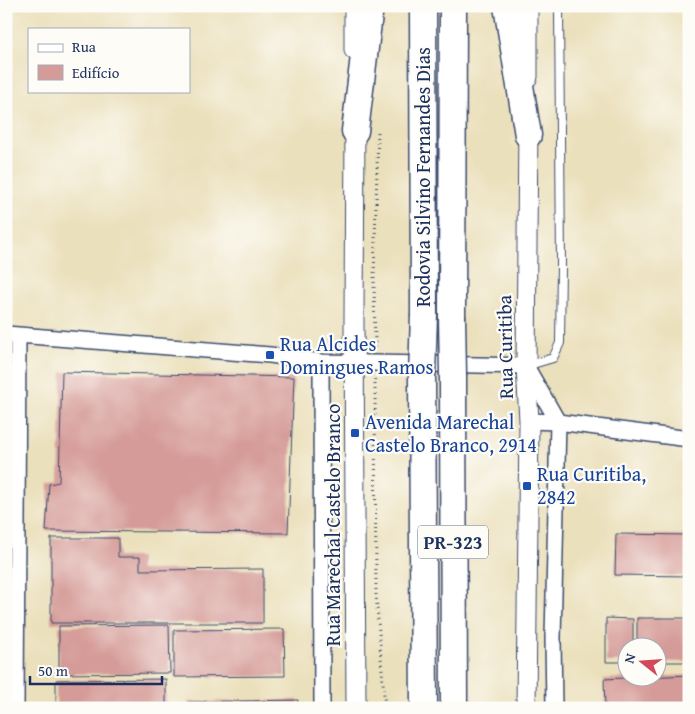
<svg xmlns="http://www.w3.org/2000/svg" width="695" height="714" viewBox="0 0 695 714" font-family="'Gentium Book Plus',serif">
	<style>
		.building { fill: #d59b98 }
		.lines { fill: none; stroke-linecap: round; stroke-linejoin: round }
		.service-casing { stroke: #3a4a6c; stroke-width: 10 }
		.minor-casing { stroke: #3a4a6c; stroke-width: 18 }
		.tertiary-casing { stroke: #3a4a6c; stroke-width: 21 }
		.motorway-casing { stroke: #3a4a6c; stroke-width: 29 }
		.path { stroke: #3a4a6c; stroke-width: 3; stroke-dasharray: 1 4; stroke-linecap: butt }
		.service { stroke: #fff; stroke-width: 8 }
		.minor { stroke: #fff; stroke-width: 15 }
		.tertiary { stroke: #fff; stroke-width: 19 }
		.motorway { stroke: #fff; stroke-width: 26 }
		.motorway-bridge-casing { stroke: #3a4a6c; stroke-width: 29; stroke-linecap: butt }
		.motorway-bridge { stroke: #fff; stroke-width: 26 }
		.transit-dot { fill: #1a4fb4; stroke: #fdfcf7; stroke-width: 2 }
		.labels { text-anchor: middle; stroke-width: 4.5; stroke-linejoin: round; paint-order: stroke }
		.shield { fill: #fdfcf7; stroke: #5f6c8c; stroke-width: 1 }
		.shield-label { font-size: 19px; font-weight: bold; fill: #1b2f5e }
		.street-label { font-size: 20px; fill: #1b2f5e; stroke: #fdfcf7 }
		.transit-label { font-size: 20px; fill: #164399; stroke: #fdfcf7; text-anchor: start }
	</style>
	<rect width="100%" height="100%" fill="#fdfcf7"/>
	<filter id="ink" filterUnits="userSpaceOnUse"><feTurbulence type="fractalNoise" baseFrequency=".02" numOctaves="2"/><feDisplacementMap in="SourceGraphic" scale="10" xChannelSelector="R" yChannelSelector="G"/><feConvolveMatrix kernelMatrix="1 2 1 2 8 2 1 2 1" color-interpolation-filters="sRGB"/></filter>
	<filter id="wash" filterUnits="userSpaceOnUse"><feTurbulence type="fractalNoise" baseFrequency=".0096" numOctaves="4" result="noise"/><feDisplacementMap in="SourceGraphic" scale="20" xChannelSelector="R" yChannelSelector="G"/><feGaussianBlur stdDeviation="1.12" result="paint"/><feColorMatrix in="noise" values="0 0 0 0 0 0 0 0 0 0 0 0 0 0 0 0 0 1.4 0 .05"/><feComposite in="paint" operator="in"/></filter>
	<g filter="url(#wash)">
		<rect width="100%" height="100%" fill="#ebe0bc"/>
		<g id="blocks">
			<path class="building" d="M 62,372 L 294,377 L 288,533 L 46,531 L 49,484 L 59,482 Z
				M 616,534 L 689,535 L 689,576 L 615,575 Z
				M 51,538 L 118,538 L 118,557 L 140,557 L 140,570 L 263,569 L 263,623 L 51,623 Z
				M 606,618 L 633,619 L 633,646 L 628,646 L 628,662 L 606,662 Z
				M 637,618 L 689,618 L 689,662 L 658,662 L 658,646 L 637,646 Z
				M 169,625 L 170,673 L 59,674 L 59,626 Z
				M 284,629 L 285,676 L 174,677 L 174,630 Z
				M 689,675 L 689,708 L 605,708 L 604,679 Z
				M 166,679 L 166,708 L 56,708 L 56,680 Z
				M 298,700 L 298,708 L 188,708 L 188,702 Z"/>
		</g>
	</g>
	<g filter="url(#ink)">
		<use href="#blocks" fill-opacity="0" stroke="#3a4a6c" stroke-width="1"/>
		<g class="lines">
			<defs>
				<path id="service" d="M 526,366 L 553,358 L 560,343 L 561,266 L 559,6"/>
				<path id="minor" d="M 6,334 L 270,355 L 321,362 L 526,366 L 558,422 L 553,638 L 554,708
					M 321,362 L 322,708
					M 529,421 L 558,422 L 689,439
					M 16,708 L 18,335"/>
				<path id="tertiary" d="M 354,6 L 354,50
					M 528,6 L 528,77
					M 355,120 L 354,321 L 356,708
					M 526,708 L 529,421 L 526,366 L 528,122"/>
				<path id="motorway" d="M 423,6 L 424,314
					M 507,6 L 528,135
					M 355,131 L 370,6
					M 452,316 L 453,6
					M 422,376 L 424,708
					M 453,376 L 454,708"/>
			</defs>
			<use href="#service" class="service-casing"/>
			<use href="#minor" class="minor-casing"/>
			<use href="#tertiary" class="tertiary-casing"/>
			<use href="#motorway" class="motorway-casing"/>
			<path class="path" d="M 375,348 L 374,279 L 378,131
				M 375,379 L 376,594 L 385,708"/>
			<use href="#service" class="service"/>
			<use href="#minor" class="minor"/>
			<use href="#tertiary" class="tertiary"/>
			<use href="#motorway" class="motorway"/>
			<defs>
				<path id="motorway-bridge" d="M 452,316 L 453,376
					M 422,376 L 424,314"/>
			</defs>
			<use href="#motorway-bridge" class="motorway-bridge-casing"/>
			<use href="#motorway-bridge" class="motorway-bridge"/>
		</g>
	</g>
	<g class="transit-dot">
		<rect x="265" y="350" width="10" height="10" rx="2.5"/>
		<rect x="350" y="428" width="10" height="10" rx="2.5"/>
		<rect x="522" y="481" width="10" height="10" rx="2.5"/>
	</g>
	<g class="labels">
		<rect class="shield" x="418" y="525.5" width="70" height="33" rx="4"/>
		<g class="shield-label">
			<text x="453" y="549">PR-323</text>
		</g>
		<g class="street-label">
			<text transform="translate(423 177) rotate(-90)" y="7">Rodovia Silvino Fernandes Dias</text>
			<text transform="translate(505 347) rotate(-91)" y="7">Rua Curitiba</text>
			<text transform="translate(333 525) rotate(-90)" y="7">Rua Marechal Castelo Branco</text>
		</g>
		<g class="transit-label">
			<text x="280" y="351">Rua Alcides<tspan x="280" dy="23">Domingues Ramos</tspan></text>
			<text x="365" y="429">Avenida Marechal<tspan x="365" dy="23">Castelo Branco, 2914</tspan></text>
			<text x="537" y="481">Rua Curitiba,<tspan x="537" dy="23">2842</tspan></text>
		</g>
	</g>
	<rect width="695" height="714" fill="none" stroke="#fdfcf7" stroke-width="25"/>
	<rect x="28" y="28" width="162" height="65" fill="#fdfcf7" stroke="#a3aaba"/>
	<rect x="38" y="44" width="25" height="8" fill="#ffffff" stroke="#a3aaba"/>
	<text x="72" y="52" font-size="15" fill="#1b2f5e">Rua</text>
	<rect x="38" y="65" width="25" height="15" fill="#d59b98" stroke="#a3aaba"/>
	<text x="72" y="78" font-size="15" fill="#1b2f5e">Edifício</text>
	<g transform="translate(642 662) rotate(287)"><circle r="24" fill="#fdfcf7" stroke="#a3aaba"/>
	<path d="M0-4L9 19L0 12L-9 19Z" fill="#d1495b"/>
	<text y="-8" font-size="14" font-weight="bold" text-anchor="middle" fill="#1b2f5e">N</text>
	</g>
	<path d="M30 676v8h132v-8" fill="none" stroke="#1b2f5e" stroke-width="2.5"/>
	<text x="38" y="676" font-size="15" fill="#1b2f5e" stroke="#fdfcf7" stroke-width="4" paint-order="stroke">50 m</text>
</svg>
